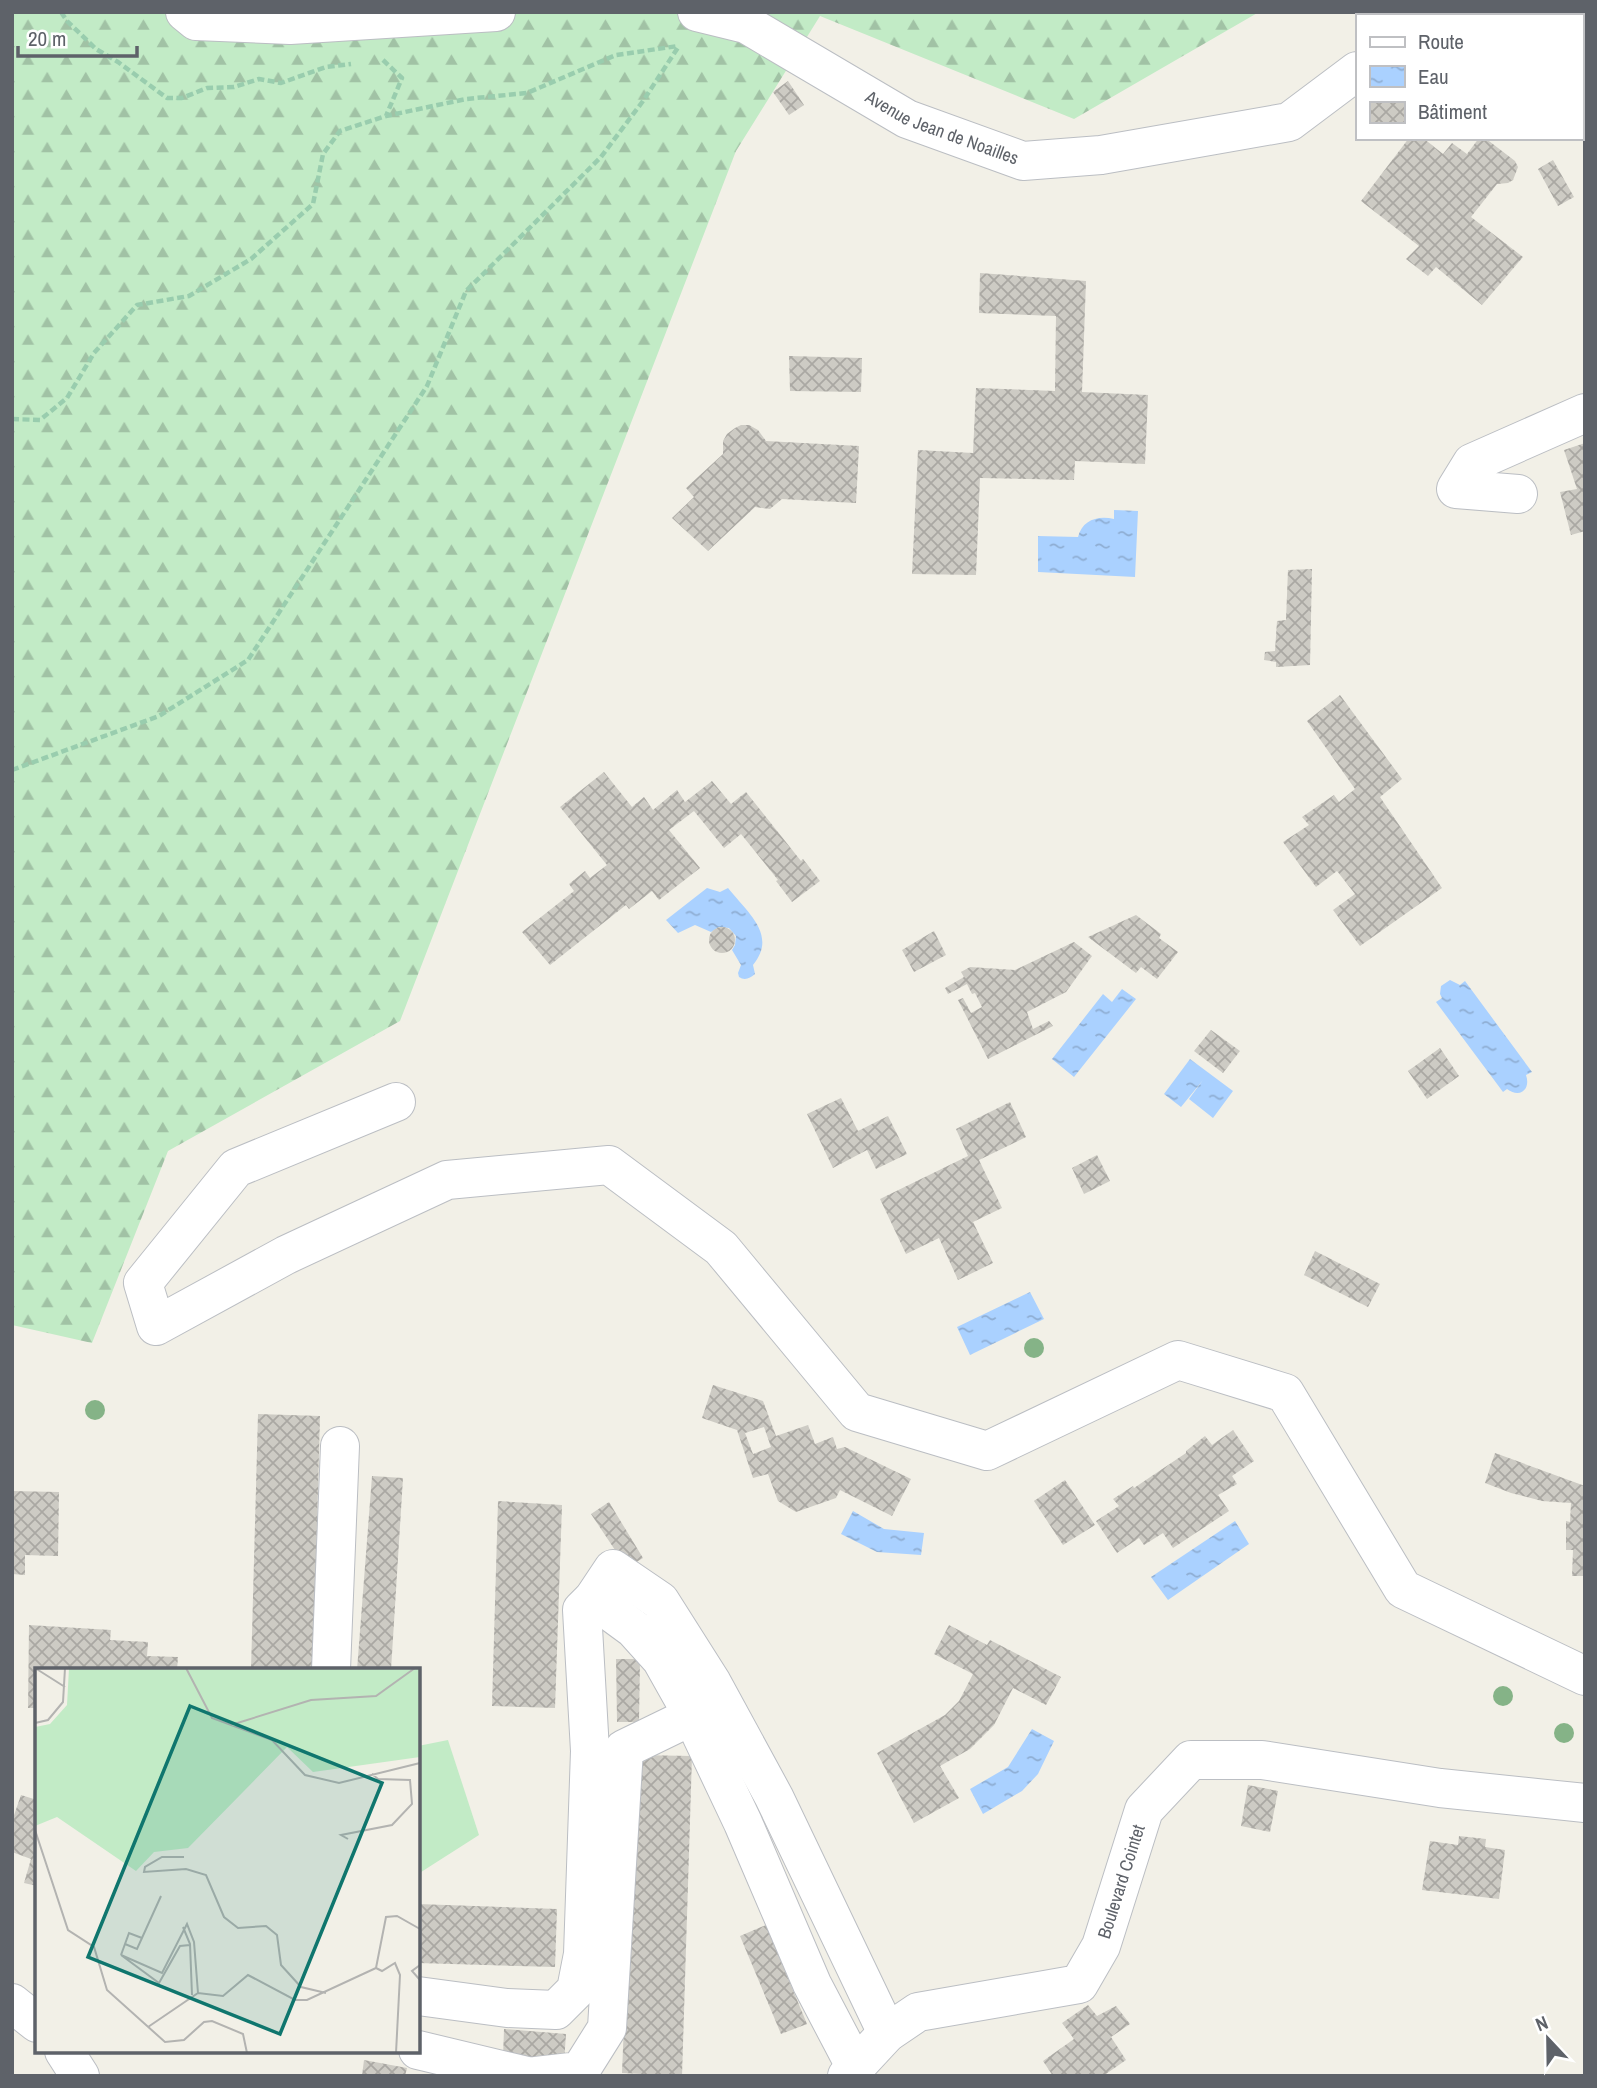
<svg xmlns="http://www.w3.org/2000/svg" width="1597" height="2088" viewBox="0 0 1597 2088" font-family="'Archivo Narrow',sans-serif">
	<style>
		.green { fill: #c2ebc6 }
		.forest { fill: url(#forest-firs) }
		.water { fill: url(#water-ripples) }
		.building { fill: url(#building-cross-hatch); fill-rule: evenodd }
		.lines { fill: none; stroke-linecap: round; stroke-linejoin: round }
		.minor-casing { stroke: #bbbec3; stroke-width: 40 }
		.path { stroke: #99cdae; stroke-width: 4.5; stroke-dasharray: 7 3.5; stroke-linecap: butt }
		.minor { stroke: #fff; stroke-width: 38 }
		.tree { fill: #85b387 }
		.labels { text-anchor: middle; stroke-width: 5; stroke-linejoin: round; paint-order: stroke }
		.street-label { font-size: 18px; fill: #5e6269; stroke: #fff }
		.inset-road { fill: none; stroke: #b3b3b1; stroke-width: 2 }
		.view { fill: #0f766e; fill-opacity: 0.15; stroke: #0f766e; stroke-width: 3.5 }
		.inset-edge { fill: none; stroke: #5e6269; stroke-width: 3.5 }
	</style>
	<defs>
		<pattern id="forest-firs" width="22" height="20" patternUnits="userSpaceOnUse" patternTransform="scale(1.75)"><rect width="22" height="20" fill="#c2ebc6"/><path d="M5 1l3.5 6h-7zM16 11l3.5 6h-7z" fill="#a1c2a5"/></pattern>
		<pattern id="water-ripples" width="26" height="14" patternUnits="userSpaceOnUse" patternTransform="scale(1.75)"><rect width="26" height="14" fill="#aad1ff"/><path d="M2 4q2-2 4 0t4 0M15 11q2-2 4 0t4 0" fill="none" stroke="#8eadd2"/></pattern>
		<pattern id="building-cross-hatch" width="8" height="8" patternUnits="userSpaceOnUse" patternTransform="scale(1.75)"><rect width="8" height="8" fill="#cdcbc4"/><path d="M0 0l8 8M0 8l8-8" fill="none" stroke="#aaa8a3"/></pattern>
	</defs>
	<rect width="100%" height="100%" fill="#f2f0e7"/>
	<path class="green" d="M 448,1740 L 479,1835 L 418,1874 L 418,1746 Z"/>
	<path class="forest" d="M 12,12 L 1259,12 L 1074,119 L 820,16 L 736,151 L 400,1021 L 168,1151 L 92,1343 L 12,1325 Z"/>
	<path class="water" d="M 1114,510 L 1138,511 L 1135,577 L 1038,572 L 1038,536 L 1078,537 C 1082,520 1098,515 1114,519 Z
		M 707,888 L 720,892 L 728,888 C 747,912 778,935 753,965 L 755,974 C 750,978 745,981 739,977 L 738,973 L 741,965 L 732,950 L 735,945 L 736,936 L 729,928 L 719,927 L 711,932 L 695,925 L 678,933 L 666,920 Z
		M 1450,980 L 1460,985 L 1465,981 L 1532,1072 L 1526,1075 C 1531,1089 1520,1099 1507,1089 L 1503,1092 L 1436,1002 L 1442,998 L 1440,994 L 1441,986 Z
		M 1122,989 L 1136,999 L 1074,1077 L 1052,1059 L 1103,994 L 1112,1002 Z
		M 1190,1059 L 1233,1091 L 1213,1118 L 1189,1099 L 1203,1080 L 1181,1107 L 1164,1094 Z
		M 1030,1292 L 1044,1319 L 970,1355 L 957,1327 Z
		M 853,1511 L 884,1529 L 924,1533 L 921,1555 L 877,1552 L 841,1534 Z
		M 1235,1521 L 1249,1544 L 1168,1600 L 1151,1577 Z
		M 1032,1729 L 1054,1741 L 1038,1774 L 1022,1791 L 983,1814 L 970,1789 L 1008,1767 Z"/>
	<path class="building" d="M 788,81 L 804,105 L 789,115 L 773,92 Z
		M 1409,138 L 1423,138 L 1443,154 L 1452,143 L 1467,154 L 1479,138 L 1485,138 L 1515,161 L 1518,167 L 1513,180 L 1508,183 L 1497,184 L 1471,217 L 1523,257 L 1482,305 L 1436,267 L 1428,276 L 1406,259 L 1419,246 L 1361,201 Z
		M 1553,160 L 1574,197 L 1558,206 L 1538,169 Z
		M 980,273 L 1086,281 L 1082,392 L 1148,395 L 1145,464 L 1075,461 L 1074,480 L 980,478 L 976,575 L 912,574 L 918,450 L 973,453 L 976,388 L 1055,391 L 1056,316 L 979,313 Z
		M 789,356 L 862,358 L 861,392 L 790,391 Z
		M 741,425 L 749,425 L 758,430 L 766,441 L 859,446 L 856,503 L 782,499 L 770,509 L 755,507 L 708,551 L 672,518 L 694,497 L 686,488 L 723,454 L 723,441 L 727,434 L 735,428 Z
		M 1585,443 L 1585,531 L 1571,535 L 1560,492 L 1577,489 L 1564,450 Z
		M 1312,569 L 1310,665 L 1276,667 L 1276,662 L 1264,660 L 1265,652 L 1275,651 L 1277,621 L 1286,620 L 1288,570 Z
		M 1340,695 L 1402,779 L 1380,797 L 1442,888 L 1360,946 L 1333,910 L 1355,894 L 1337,871 L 1316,887 L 1283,842 L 1309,825 L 1302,817 L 1334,795 L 1339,802 L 1355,789 L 1307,721 Z
		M 604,772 L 632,807 L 644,797 L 653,810 L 677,790 L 685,802 L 712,781 L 731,804 L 746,792 L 801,861 L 803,859 L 820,881 L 792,902 L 776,881 L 778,880 L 741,834 L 724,848 L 694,811 L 669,830 L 700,868 L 659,900 L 652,891 L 629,909 L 626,905 L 550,965 L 522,932 L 574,891 L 569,884 L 585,871 L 590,878 L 607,865 L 560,807 Z
		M 1136,915 L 1161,934 L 1159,938 L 1178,952 L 1157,979 L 1141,967 L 1136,973 L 1088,937 Z
		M709 940a13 13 0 1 1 26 0a13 13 0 1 1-26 0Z
		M 934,931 L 946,955 L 914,972 L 902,950 Z
		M 1074,942 L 1092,956 L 1066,992 L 1027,1012 L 1033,1029 L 1049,1021 L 1053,1026 L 988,1059 L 958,1000 L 963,998 L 971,1013 L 982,1007 L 975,993 L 972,994 L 967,984 L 948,994 L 945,988 L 964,977 L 961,972 L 970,967 L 1015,970 Z
		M 1211,1030 L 1240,1051 L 1223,1073 L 1194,1051 Z
		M 1440,1048 L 1459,1076 L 1427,1099 L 1408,1071 Z
		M 841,1098 L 858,1131 L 888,1116 L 907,1154 L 876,1169 L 867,1150 L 833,1168 L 807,1114 Z
		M 1010,1102 L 1026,1137 L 979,1160 L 1002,1208 L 973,1222 L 993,1263 L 958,1280 L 939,1238 L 906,1254 L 880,1199 L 968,1156 L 956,1129 Z
		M 1097,1155 L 1110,1181 L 1084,1194 L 1072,1168 Z
		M 1315,1251 L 1380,1284 L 1368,1307 L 1304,1275 Z
		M 713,1385 L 763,1401 L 776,1436 L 808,1425 L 815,1444 L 833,1437 L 837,1449 L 845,1447 L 911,1479 L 892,1516 L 840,1490 L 836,1498 L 796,1512 L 778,1501 L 768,1474 L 753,1478 L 737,1430 L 702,1418 ZM 764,1427 L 771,1447 L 753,1454 L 745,1433 Z
		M 258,1414 L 320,1416 L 313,1670 L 251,1670 Z
		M 1233,1430 L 1254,1461 L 1232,1476 L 1237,1484 L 1218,1495 L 1229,1511 L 1173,1548 L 1163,1533 L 1144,1545 L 1139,1538 L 1117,1553 L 1096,1521 L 1119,1506 L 1113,1499 L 1133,1486 L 1134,1488 L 1186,1453 L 1186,1451 L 1205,1436 L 1212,1445 Z
		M 1495,1453 L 1585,1486 L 1585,1576 L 1572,1576 L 1573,1550 L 1566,1550 L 1566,1521 L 1570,1522 L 1571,1503 L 1542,1501 L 1511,1493 L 1485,1483 Z
		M 372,1476 L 403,1478 L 391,1670 L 357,1670 Z
		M 1065,1480 L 1095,1525 L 1063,1545 L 1034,1501 Z
		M 12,1491 L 59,1492 L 58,1556 L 25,1555 L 25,1575 L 12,1574 Z
		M 498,1501 L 562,1505 L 555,1708 L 492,1706 Z
		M 609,1502 L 643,1558 L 627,1568 L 591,1514 Z
		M 29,1625 L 111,1630 L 110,1640 L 148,1642 L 147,1656 L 178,1657 L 177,1670 L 37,1670 L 37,1708 L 28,1708 Z
		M 949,1625 L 987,1645 L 990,1640 L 1061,1677 L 1046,1705 L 1013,1688 L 994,1725 L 970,1749 L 940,1766 L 959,1798 L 914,1823 L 877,1753 L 945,1715 L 959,1701 L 973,1674 L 934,1654 Z
		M 616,1659 L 640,1659 L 639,1722 L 617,1722 Z
		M 635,1755 L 692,1756 L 682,2076 L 622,2073 Z
		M 1248,1785 L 1278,1791 L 1270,1832 L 1241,1826 Z
		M 21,1795 L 37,1800 L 37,1886 L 24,1883 L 31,1859 L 12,1852 L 12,1821 Z
		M 1459,1836 L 1486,1839 L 1485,1847 L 1505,1850 L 1499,1899 L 1422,1890 L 1430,1841 L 1458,1845 Z
		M 418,1904 L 557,1909 L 555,1967 L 418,1963 Z
		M 766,1925 L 807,2024 L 781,2034 L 740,1936 Z
		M 1088,2005 L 1097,2016 L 1116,2006 L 1130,2024 L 1111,2037 L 1126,2060 L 1103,2076 L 1053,2076 L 1043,2061 L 1074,2039 L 1062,2023 Z
		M 504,2029 L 566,2034 L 564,2063 L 503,2058 Z
		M 364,2060 L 407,2068 L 405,2076 L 362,2076 Z"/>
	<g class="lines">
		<defs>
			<g id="minor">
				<path d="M 185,12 L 196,21 L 290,25 L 496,12"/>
				<path id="s1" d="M 697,12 L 746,24 L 907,119 L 1023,161 L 1101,155 L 1289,122 L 1357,71"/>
				<path d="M 1432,16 L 1437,12"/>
				<path d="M 1518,494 L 1456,489 L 1472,463 L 1585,413"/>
				<path d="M 396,1102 L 236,1168 L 143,1283 L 156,1326 L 286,1255 L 447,1180 L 609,1165 L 721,1248 L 857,1412 L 987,1451 L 1178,1360 L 1285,1393 L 1403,1589 L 1585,1676"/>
				<path d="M 593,1599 L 634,1629 L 661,1659 L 688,1707 L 743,1823 L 812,1984 L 855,2066"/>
				<path d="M 331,1670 L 340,1446"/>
				<path d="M 418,1996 L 507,2008 L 556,2010 L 576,1990 L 583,1954 L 590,1751 L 582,1610 L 593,1599 L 613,1569 L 660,1601 L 712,1683 L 774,1797 L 887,2033"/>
				<path d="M 12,2003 L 37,2023"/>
				<path d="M 418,2050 L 527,2076"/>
				<path d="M 64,2051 L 80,2076"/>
				<path d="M 536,2076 L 580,2071 L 607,2028 L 624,1749 L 692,1716"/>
				<path id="s2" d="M 847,2076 L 887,2033 L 918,2012 L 1079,1984 L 1101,1946 L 1144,1810 L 1191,1760 L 1262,1760 L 1440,1788 L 1585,1803"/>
			</g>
		</defs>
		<use href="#minor" class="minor-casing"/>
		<path class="path" d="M 61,12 L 67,21 L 96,49 L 118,62 L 167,98 L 182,98 L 207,88 L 234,87 L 259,79 L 281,83 L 326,67 L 351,64
			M 383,60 L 402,78 L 386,116
			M 12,419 L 40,420 L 67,398 L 94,353 L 137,305 L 189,296 L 251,259 L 313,204 L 323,154 L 340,131 L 386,116 L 466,99 L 527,93 L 616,55 L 678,46
			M 12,770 L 159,716 L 248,660 L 427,386 L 466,291 L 601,157 L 643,101 L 679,46"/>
		<use href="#minor" class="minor"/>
	</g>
	<g class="tree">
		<circle cx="1034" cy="1348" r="10"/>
		<circle cx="95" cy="1410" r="10"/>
		<circle cx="1503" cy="1696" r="10"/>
		<circle cx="1564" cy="1733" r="10"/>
	</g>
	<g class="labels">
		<g class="street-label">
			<text dy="6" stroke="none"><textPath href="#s1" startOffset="273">Avenue Jean de Noailles</textPath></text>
			<text dy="6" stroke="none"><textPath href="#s2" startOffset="371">Boulevard Cointet</textPath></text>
		</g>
	</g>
	<g transform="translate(35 1668)">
		<rect width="385" height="385" fill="#f2f0e7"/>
		<path d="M 34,0 L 385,0 L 385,89 L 278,104 L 252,79 L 153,180 L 119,184 L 101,203 L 22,149 L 0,158 L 0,59 L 15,56 L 32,37 Z" fill="#c2ebc6"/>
		<path class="inset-road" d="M 0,0 L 30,19M 151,0 L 177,50 L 237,72 L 270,107 L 304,115 L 385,95M 0,55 L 13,52 L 28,34 L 30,0M 196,57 L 276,32 L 341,28 L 380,0M 0,162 L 33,262 L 59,279 L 72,322 L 130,374 L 149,372 L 169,354 L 177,353 L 208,366 L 212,385M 313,171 L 306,167 L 357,157 L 377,136 L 375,112 L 343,111 L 337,106M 149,189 L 127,189 L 110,199 L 109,204 L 151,201 L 171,207 L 189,249 L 203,260 L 231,258 L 242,267 L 246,297 L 266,319 L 291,325M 148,259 L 155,276 L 157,327M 90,276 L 102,281 L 126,228M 86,287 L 127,305 L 152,256 L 159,274 L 163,325M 86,287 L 124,315 L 145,278 L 155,277M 86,287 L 94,265 L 107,270M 385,297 L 377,303 L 385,312M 341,300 L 347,303 L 360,295 L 365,307 L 361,385M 113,359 L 163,325 L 188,328 L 213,307 L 260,332 L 272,332 L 341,300 L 351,249 L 362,248 L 385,261"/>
		<path class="view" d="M 155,38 L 347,115 L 245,366 L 53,289 Z"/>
		<rect width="385" height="385" class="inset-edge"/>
	</g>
	<rect width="1597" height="2088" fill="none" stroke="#5e6269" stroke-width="28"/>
	<rect x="1356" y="14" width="228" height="126" fill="#ffffff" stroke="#bfc0c3" stroke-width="2"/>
	<rect x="1370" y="37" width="35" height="10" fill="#ffffff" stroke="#bfc0c3" stroke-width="2"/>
	<text x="1418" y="49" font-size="21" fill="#5e6269">Route</text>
	<rect x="1370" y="66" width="35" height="21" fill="url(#water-ripples)" stroke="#bfc0c3" stroke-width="2"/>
	<text x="1418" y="84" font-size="21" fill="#5e6269">Eau</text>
	<rect x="1370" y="102" width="35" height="21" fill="url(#building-cross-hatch)" stroke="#bfc0c3" stroke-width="2"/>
	<text x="1418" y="119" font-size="21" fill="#5e6269">Bâtiment</text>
	<g transform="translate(1548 2039) rotate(338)" stroke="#ffffff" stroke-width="5" paint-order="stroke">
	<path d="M0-5L12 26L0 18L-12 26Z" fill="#5e6269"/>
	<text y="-10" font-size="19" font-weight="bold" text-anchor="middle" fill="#5e6269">N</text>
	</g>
	<path d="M18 46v10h119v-10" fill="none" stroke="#5e6269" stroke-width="3.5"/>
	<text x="28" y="46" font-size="21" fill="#5e6269" stroke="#ffffff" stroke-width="5" paint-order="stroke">20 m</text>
</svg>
